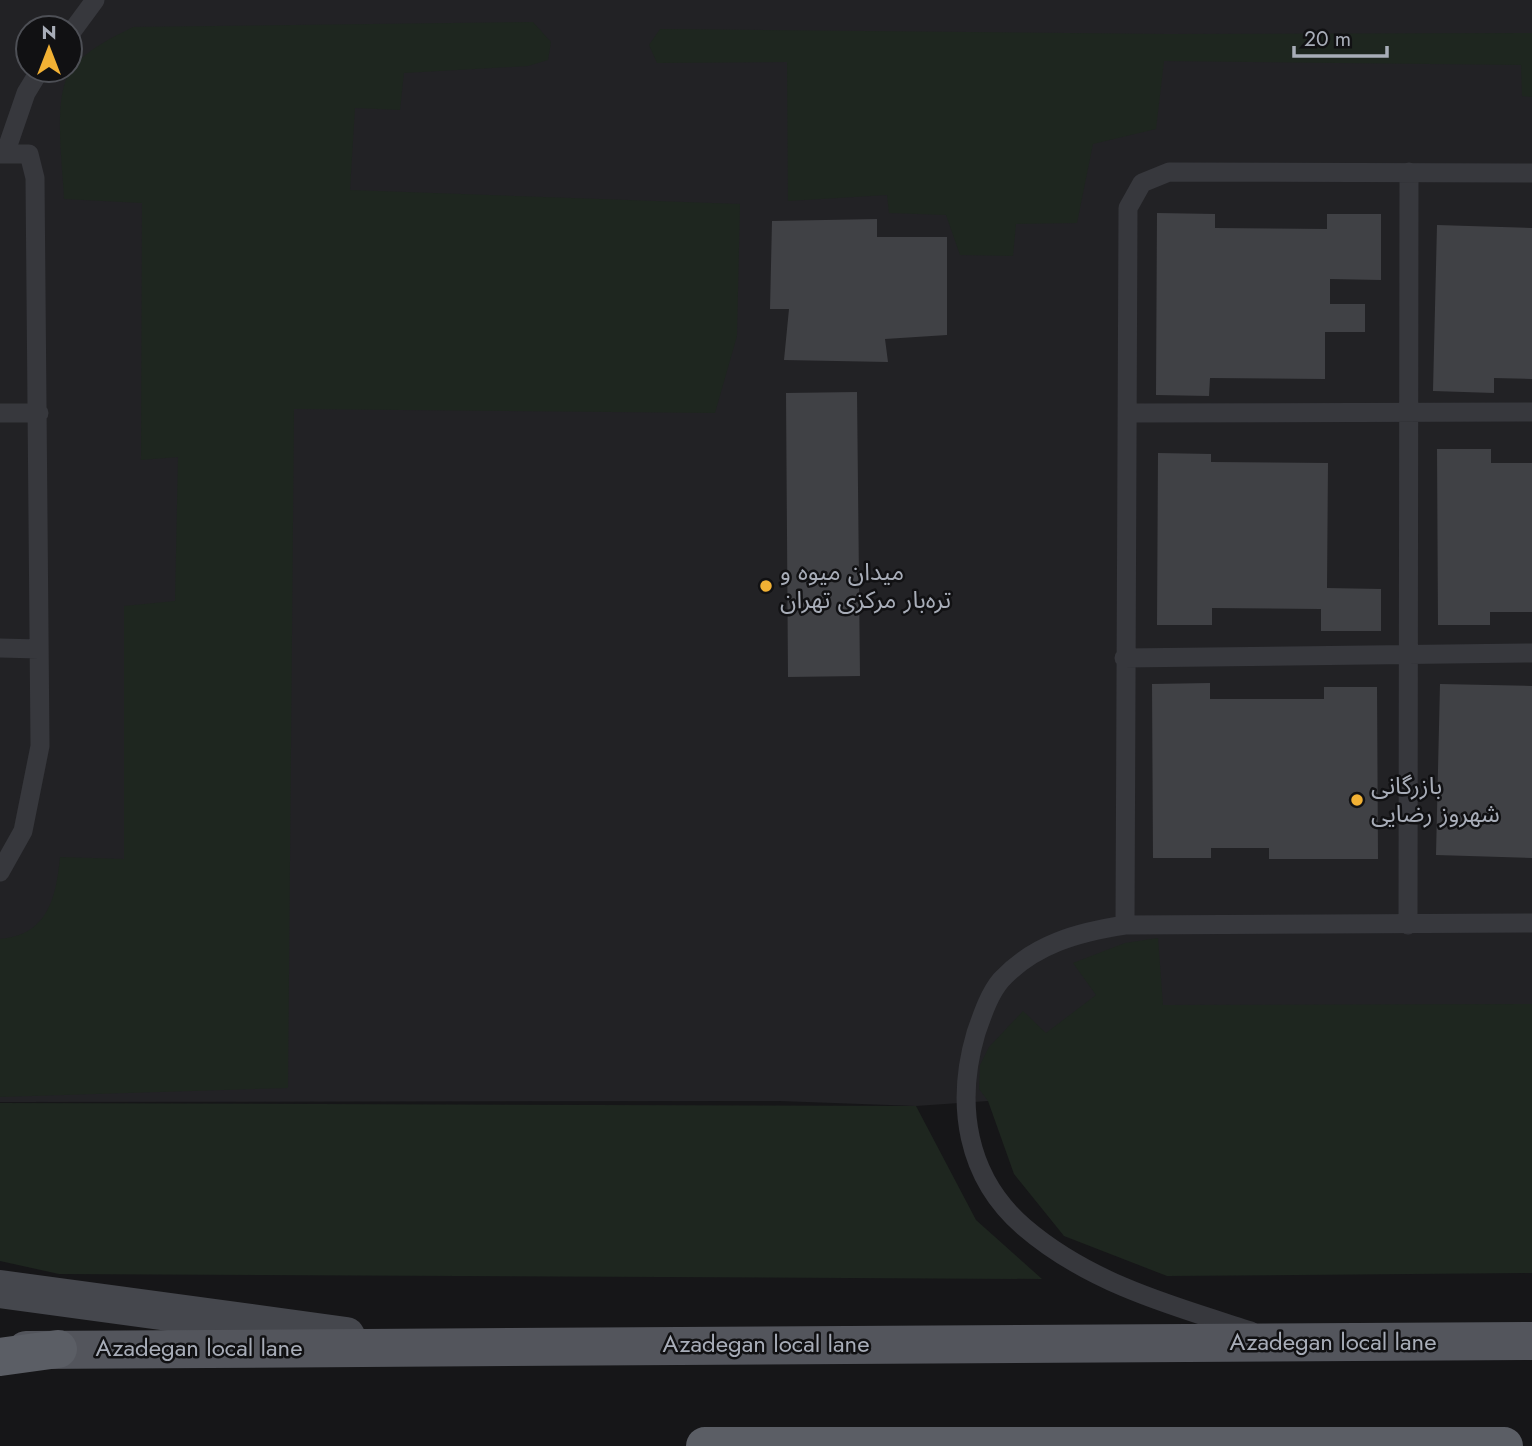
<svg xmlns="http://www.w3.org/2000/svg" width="1532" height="1446" viewBox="0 0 1532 1446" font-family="Jost,'Noto Sans Arabic',sans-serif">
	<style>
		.built { fill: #222225; fill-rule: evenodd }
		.green { fill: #1e261f }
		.building { fill: #404145 }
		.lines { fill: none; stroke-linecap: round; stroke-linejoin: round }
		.service { stroke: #37383d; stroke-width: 19 }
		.secondary { stroke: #45474d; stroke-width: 38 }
		.primary { stroke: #53555c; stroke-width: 38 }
		.trunk { stroke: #5b5e65; stroke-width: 38 }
		.poi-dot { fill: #f2b134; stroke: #111113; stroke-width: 2.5 }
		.labels { text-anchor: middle; stroke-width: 5; stroke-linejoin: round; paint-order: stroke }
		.poi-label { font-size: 24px; fill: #a8adb8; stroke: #111113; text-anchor: start }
		.street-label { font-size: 24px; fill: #a8adb8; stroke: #111113 }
	</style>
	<rect width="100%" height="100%" fill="#161618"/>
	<path class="built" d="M 0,0 L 1532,0 L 1532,1102 L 988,1101 L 916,1106 L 779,1101 L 0,1102 ZM 28,28 L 70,28 L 70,70 L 28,70 Z"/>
	<path class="green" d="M 533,22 L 551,42 L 548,60 L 528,66 L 404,73 L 400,110 L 355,108 L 350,190 L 740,204 L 737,336 L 715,413 L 294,409 L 288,1088 L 0,1097 L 0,939 C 48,935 56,898 60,857 L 124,859 L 124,606 L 175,601 L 178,457 L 141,460 L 142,203 L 64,199 C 63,167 52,96 71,70 C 87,49 110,39 133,27 Z
		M 660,29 L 1167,34 L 1532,33 L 1532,97 L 1522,96 L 1521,65 L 1164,61 L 1156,129 L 1093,144 L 1077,223 L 1016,224 L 1013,256 L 960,255 L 946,215 L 889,213 L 887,195 L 788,201 L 787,62 L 657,63 L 649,45 Z
		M 1158,938 L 1163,1005 L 1532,1004 L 1532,1273 L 1167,1276 L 1064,1236 L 1014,1174 L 988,1101 L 979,1089 L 980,1065 L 989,1047 L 1023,1011 L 1046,1033 L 1096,995 L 1073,963 L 1125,943 Z
		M 0,1103 L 916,1106 L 976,1220 L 1042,1279 L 59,1274 L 0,1261 Z"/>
	<path class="building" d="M 1157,213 L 1215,214 L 1215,228 L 1327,229 L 1327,214 L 1381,214 L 1381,280 L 1330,279 L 1330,304 L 1365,304 L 1365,332 L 1325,332 L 1325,379 L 1210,378 L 1209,396 L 1156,395 Z
		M 877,219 L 877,237 L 947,237 L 947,335 L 885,339 L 888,362 L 784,360 L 789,309 L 770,309 L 772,221 Z
		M 1437,225 L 1532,228 L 1532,379 L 1494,378 L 1494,393 L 1433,391 Z
		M 857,392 L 860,676 L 788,677 L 786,393 Z
		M 1437,449 L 1491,449 L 1491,463 L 1532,463 L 1532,612 L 1490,612 L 1490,625 L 1438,625 Z
		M 1158,453 L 1211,454 L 1211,462 L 1328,463 L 1327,588 L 1381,589 L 1381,631 L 1321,631 L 1321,609 L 1212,608 L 1212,625 L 1157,625 Z
		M 1210,683 L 1210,699 L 1324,699 L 1324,687 L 1377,687 L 1378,859 L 1269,859 L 1269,848 L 1211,848 L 1211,858 L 1153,858 L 1152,684 Z
		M 1440,684 L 1532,686 L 1532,858 L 1436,855 Z"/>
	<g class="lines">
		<path class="service" d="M 70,34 L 95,0
			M 0,154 L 29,154 L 35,178 L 40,746 L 23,831 L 0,872
			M 5,154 L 26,93 L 40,70
			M 0,413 L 39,413
			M 1129,413 L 1532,412
			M 0,648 L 39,649
			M 1124,658 L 1532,653
			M 1125,925 L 1128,208 L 1142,183 L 1169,172 L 1532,173
			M 1408,925 L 1409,172
			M 1251,1331 C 1172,1306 1089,1283 1024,1227 C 966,1177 955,1104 976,1033 C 982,1016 989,994 1001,980 C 1034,944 1079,932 1125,925 L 1532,923"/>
		<path class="secondary" d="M 0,1289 L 346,1336"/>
		<path class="primary" d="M 26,1350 L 1532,1341"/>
		<path class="trunk" d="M 0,1357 L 58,1349
			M 705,1446 L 1504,1446"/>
	</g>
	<g class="poi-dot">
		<circle cx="766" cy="586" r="7"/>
		<circle cx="1357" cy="800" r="7"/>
	</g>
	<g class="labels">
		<g class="poi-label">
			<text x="780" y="580">میدان میوه و<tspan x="780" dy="28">تره‌بار مرکزی تهران</tspan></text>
			<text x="1371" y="794">بازرگانی<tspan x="1371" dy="28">شهروز رضایی</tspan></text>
		</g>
		<g class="street-label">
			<text x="1333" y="1350">Azadegan local lane</text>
			<text x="766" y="1352">Azadegan local lane</text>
			<text x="199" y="1356">Azadegan local lane</text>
		</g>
	</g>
	<g transform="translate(49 49)"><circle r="33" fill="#111113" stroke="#4d4f55" stroke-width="2"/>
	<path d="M0-5L12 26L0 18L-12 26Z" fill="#f2b134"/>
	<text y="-10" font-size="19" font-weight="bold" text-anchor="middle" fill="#a8adb8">N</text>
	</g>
	<path d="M1294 46v10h93v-10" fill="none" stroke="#a8adb8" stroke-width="3.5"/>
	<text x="1304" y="46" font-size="21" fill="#a8adb8" stroke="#111113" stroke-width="5" paint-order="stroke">20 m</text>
</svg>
